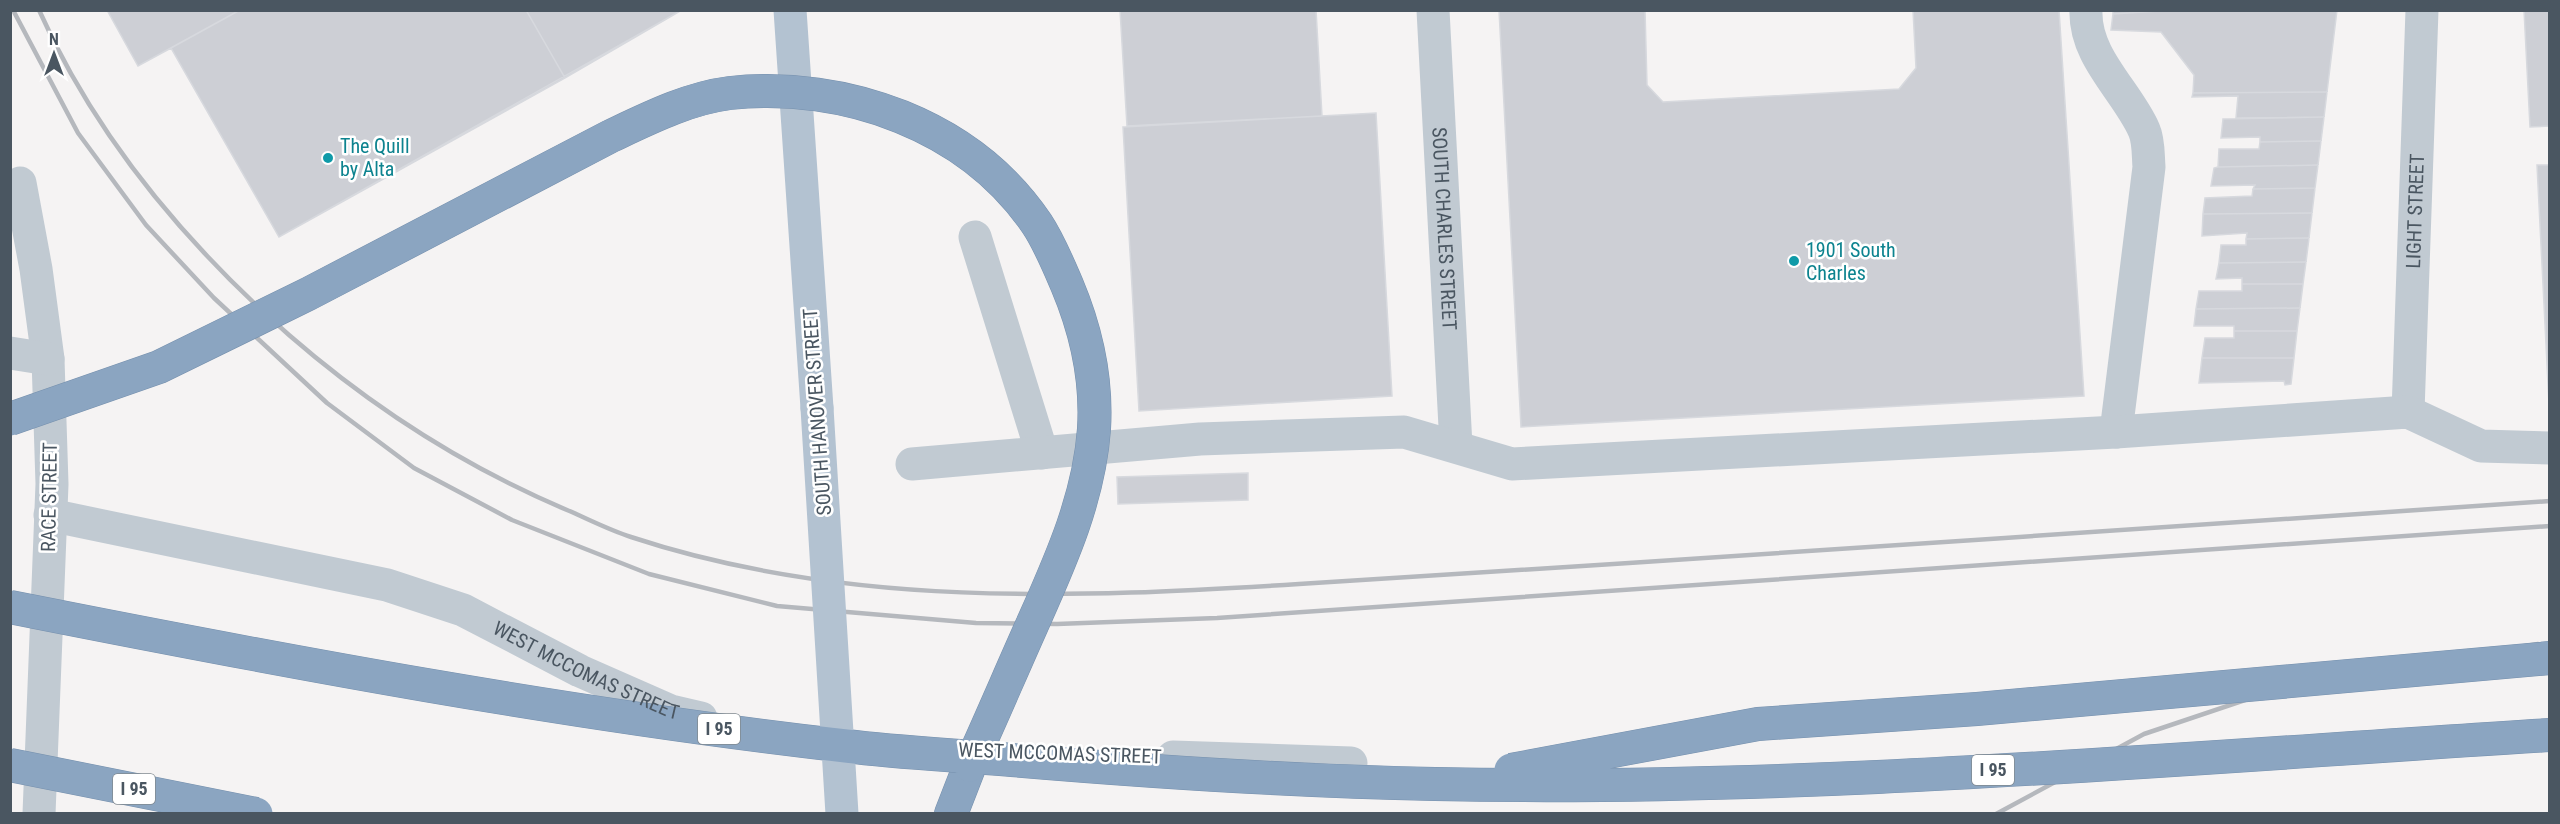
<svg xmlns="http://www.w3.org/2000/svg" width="2560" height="824" viewBox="0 0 2560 824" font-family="'Roboto Condensed',sans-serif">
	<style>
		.building { fill: #cdcfd5; stroke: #d7d9de; stroke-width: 1.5 }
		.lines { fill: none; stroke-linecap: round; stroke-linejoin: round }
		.highway-casing { stroke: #7690ad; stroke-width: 34 }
		.minor { stroke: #c1cad2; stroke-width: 33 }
		.major { stroke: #b3c2d1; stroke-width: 33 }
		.highway { stroke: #8ba5c1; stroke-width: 33 }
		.rail { stroke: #b5b8bd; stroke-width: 4.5 }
		.highway-bridge-casing { stroke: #7690ad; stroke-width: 34; stroke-linecap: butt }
		.major-bridge { stroke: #b3c2d1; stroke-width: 33 }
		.highway-bridge { stroke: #8ba5c1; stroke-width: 33 }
		.culture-dot { fill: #0f9aa8; stroke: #fff; stroke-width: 2 }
		.labels { text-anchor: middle; stroke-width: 5; stroke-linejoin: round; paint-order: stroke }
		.shield { fill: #fff; stroke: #808990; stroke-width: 1.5 }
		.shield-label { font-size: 18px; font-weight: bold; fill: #4a5661 }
		.culture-label { font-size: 20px; fill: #0d838f; stroke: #fff; text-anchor: start }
		.street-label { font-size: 20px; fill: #4a5661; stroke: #fff }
	</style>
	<rect width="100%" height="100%" fill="#f5f3f3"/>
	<path class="building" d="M 107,10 L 682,10 L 279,237 L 171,48 L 138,66 Z
		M 107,10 L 240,10 L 138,66 Z
		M 240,10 L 526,10 L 565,78 L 279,237 L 171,48 Z
		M 526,10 L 682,10 L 565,78 Z
		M 1120,10 L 1316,10 L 1322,116 L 1127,126 Z
		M 1499,10 L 1645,10 L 1647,85 L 1663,102 L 1899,89 L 1916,68 L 1913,10 L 2059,10 L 2084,396 L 1521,427 Z
		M 2113,10 L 2175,10 L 2113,14 Z
		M 2175,10 L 2337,10 L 2327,92 L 2193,93 L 2194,75 L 2161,32 L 2111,30 L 2113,14 Z
		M 2524,10 L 2550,10 L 2550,126 L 2530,127 Z
		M 2327,92 L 2324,117 L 2236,118 L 2238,96 L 2192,97 L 2193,93 Z
		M 1376,113 L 1392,396 L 1139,411 L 1123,127 Z
		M 2324,117 L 2321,141 L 2260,142 L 2260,137 L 2221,138 L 2223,119 Z
		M 2321,141 L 2318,165 L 2218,167 L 2219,149 L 2259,149 L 2260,142 Z
		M 2318,165 L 2315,188 L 2253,189 L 2255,185 L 2211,186 L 2214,168 L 2218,167 Z
		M 2537,165 L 2550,165 L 2550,404 L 2549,404 Z
		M 2315,188 L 2312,213 L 2203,214 L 2205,198 L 2252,196 L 2253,189 Z
		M 2312,213 L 2309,238 L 2246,239 L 2247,233 L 2202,236 L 2203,214 Z
		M 2309,238 L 2306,262 L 2219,263 L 2221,245 L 2246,245 L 2246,239 Z
		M 2306,262 L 2303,284 L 2242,284 L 2242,278 L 2216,279 L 2219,263 Z
		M 2242,284 L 2303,284 L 2300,308 L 2196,309 L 2199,291 L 2242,291 Z
		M 2300,308 L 2297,331 L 2234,331 L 2234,326 L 2194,326 L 2196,309 Z
		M 2234,331 L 2297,331 L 2294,358 L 2202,358 L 2205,338 L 2234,338 Z
		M 2202,358 L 2294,358 L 2291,384 L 2285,385 L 2284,381 L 2199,383 Z
		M 1248,473 L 1248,500 L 1118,504 L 1117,477 Z"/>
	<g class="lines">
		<defs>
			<path id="highway" d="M 951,814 L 970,765"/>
		</defs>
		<use href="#highway" class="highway-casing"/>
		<g class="minor">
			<path id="s1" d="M 1433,10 L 1456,446"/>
			<path d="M 2086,10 C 2084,57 2127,91 2144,130 C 2149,141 2148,156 2149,167 L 2116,432"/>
			<path d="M 20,183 L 36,269 L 48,359 L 52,484 L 39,814"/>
			<path d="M 975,237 L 1042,453"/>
			<path d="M 10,353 L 48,359"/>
			<path id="s2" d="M 2408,412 L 2422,10"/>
			<path d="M 912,464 L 1200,439 L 1404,432 L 1512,464 L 2116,432 L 2408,412 L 2481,446 L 2550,448"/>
			<path id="s3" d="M 50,515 L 387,585 L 463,610 L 580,671 L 671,711 L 701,718"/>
			<path d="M 1173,757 L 1351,763"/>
		</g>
		<path class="major" d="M 790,10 L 817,408"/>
		<use href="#highway" class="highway"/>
		<path class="rail" d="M 13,10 L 78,133 L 146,225 L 214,298 L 327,403 L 414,468 L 512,520 L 649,574 L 777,606 L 976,623 L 1057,624 L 1217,618 L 2550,526
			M 39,10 C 95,136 187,245 289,335 C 373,408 465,467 567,510 C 588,519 609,530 631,537 C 846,608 1076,598 1299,584 C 1409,577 1519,570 1629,563 C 1936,542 2243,523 2550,501
			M 1996,814 L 2144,734 L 2299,682 L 2538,644"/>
		<defs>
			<path id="highway-bridge" d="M 10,419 L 159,367 L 308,294 L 611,136 C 649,118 689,98 730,93 C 845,81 970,125 1037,224 C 1049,242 1058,264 1067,285 C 1086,330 1097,380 1094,429 C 1089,499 1060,562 1032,625 C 1011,672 991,719 970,765
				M 10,607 C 287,662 565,714 846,746 C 901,753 957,755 1012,760 C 1153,772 1293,781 1435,784 C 1806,792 2179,758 2550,735
				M 10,765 L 256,814
				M 1511,770 L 1758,724 L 1977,709 L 2550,658"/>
		</defs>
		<use href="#highway-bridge" class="highway-bridge-casing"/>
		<path class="major-bridge" d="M 817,408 L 842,814"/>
		<use href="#highway-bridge" class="highway-bridge"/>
	</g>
	<g class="culture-dot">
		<circle cx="328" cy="158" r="6"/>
		<circle cx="1794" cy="261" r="6"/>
	</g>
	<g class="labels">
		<g class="shield">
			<rect x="698" y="714" width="42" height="30" rx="4.5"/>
			<rect x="1972" y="755" width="42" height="30" rx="4.5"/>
			<rect x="113" y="774" width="42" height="30" rx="4.5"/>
		</g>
		<g class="shield-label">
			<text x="719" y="735">I 95</text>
			<text x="1993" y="776">I 95</text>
			<text x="134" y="795">I 95</text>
		</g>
		<g class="culture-label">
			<text x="340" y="153">The Quill<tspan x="340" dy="23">by Alta</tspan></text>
			<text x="1806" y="257">1901 South<tspan x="1806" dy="23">Charles</tspan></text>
		</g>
		<g class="street-label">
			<text dy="7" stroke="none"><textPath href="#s2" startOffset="201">LIGHT STREET</textPath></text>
			<text dy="7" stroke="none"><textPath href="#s1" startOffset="219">SOUTH CHARLES STREET</textPath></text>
			<text transform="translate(817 412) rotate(-94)" y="7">SOUTH HANOVER STREET</text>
			<text transform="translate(49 497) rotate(-89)" y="7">RACE STREET</text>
			<text dy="7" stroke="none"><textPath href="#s3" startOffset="562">WEST MCCOMAS STREET</textPath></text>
			<text transform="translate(1060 753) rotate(2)" y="7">WEST MCCOMAS STREET</text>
		</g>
	</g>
	<rect width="2560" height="824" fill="none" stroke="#4a5661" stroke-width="24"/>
	<g transform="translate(54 54)" stroke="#ffffff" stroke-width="4.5" paint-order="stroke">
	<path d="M0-4.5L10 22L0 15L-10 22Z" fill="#4a5661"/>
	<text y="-9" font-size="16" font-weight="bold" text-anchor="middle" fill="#4a5661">N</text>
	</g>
</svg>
